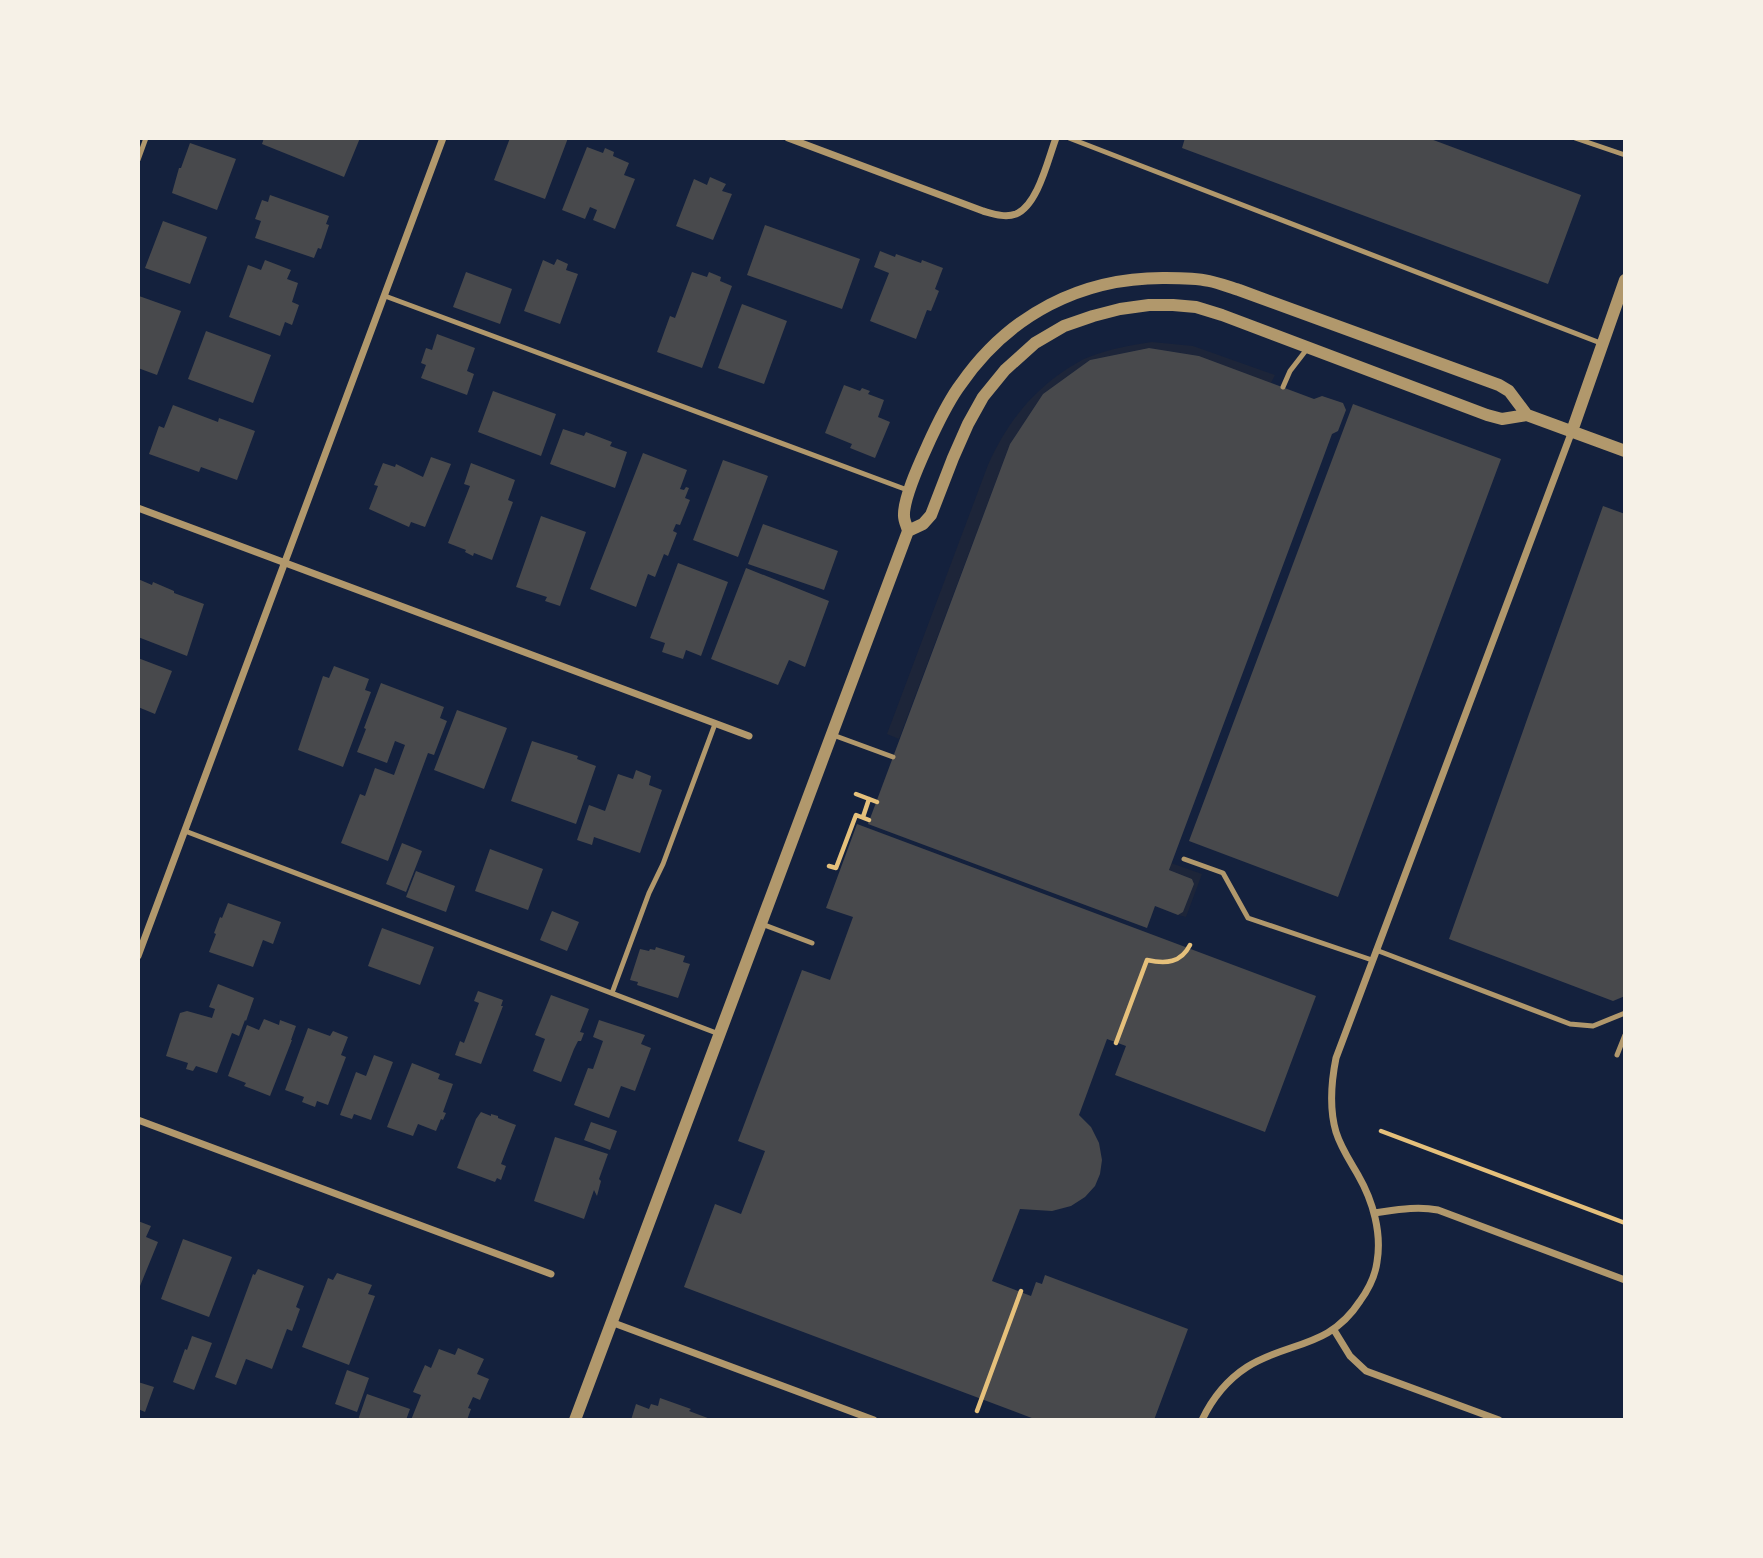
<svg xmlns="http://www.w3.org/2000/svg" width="1763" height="1558" viewBox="0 0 1763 1558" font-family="Bitter,serif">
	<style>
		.green { fill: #1d2539 }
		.building { fill: #48494c }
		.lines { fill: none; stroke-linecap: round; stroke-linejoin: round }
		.path { stroke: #e5c07b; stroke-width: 4.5 }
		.service { stroke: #b1986c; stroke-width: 5 }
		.minor { stroke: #b1986c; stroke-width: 7 }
		.tertiary { stroke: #b1986c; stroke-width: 12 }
	</style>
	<rect width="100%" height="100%" fill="#14213d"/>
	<path class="green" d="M 1152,342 L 1193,346 L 1275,375 L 1271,383 L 1199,356 L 1149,348 L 1090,360 L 1043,394 L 1010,444 L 899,739 L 887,734 L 988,465 C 1006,424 1032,391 1070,367 C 1076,364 1082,359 1089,357 C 1109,349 1131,345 1152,342 Z
		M 1171,863 L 1202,874 L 1186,917 L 1178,915 L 1183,912 L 1194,884 L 1192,879 L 1169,870 Z"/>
	<path class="building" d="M 264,138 L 360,138 L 344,177 L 262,144 Z
		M 510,138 L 568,138 L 545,199 L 494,180 Z
		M 1185,138 L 1428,138 L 1581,195 L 1548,284 L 1182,148 Z
		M 190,143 L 236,159 L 217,210 L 172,193 L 179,168 L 181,168 Z
		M 587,147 L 603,153 L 605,148 L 614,152 L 613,156 L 629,163 L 624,175 L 635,179 L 615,229 L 593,220 L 597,210 L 590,207 L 585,219 L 562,210 Z
		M 710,177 L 726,184 L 722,191 L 732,194 L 713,240 L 676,226 L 694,179 L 707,185 Z
		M 270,195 L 329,216 L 326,224 L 329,225 L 321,249 L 318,248 L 314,258 L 255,238 L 261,221 L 255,219 L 262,200 L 268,202 Z
		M 163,221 L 207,237 L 190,284 L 145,268 Z
		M 765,225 L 860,259 L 842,309 L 747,275 Z
		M 880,251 L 895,257 L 896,254 L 921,263 L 922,260 L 943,268 L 935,289 L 939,291 L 931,311 L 927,310 L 916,339 L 870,321 L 889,273 L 874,267 Z
		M 557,259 L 568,264 L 566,270 L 578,274 L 560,324 L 524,311 L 543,260 L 554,265 Z
		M 265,260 L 291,270 L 287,279 L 298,283 L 292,302 L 299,305 L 292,325 L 285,322 L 280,336 L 229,317 L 248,265 L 261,270 Z
		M 466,272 L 512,289 L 500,324 L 453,307 Z
		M 692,272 L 707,277 L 709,272 L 721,277 L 720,281 L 732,286 L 702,368 L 657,352 L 670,316 L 675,318 Z
		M 139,296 L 181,311 L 157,375 L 138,368 Z
		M 742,304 L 787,321 L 764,384 L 718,368 Z
		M 206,331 L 271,355 L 253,403 L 188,379 Z
		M 437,334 L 475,348 L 467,371 L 474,374 L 467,395 L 421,378 L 426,365 L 421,363 L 426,348 L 432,350 Z
		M 1149,348 L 1199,356 L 1314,399 L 1322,396 L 1343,403 L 1346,410 L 1338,431 L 1332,434 L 1322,461 L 1169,870 L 1192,879 L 1194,884 L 1183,912 L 1178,915 L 1155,906 L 1147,928 L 868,824 L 1010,444 L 1043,394 L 1090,360 Z
		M 844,385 L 860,391 L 862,388 L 870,391 L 868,394 L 884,400 L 878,417 L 890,422 L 875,458 L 850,448 L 852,444 L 825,433 Z
		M 493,391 L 556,414 L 541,456 L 478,432 Z
		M 1353,404 L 1501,459 L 1338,897 L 1189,841 Z
		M 173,405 L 218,422 L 219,418 L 255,431 L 237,480 L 201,467 L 199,472 L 149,454 L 159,426 L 164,428 Z
		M 563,429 L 584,436 L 586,432 L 612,442 L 610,446 L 627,452 L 615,488 L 550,464 Z
		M 643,453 L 687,470 L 680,489 L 684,490 L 686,487 L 689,488 L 685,498 L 690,500 L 680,525 L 676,524 L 673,531 L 677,533 L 668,556 L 664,554 L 655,577 L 648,574 L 636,607 L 590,589 Z
		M 431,457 L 451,464 L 425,527 L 411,522 L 409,527 L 369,509 L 378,486 L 374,485 L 383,463 L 395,467 L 396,464 L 423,477 Z
		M 723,460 L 768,476 L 738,557 L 693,540 Z
		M 471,463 L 515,480 L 508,500 L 513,502 L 492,560 L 474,553 L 473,556 L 465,552 L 466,550 L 448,543 L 470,486 L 464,484 Z
		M 1603,506 L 1625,514 L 1625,996 L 1613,1001 L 1449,939 Z
		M 541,516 L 586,532 L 560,606 L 545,601 L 547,597 L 516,587 Z
		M 763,524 L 838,551 L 824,590 L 748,564 Z
		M 678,563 L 728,582 L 701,656 L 686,650 L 683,659 L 662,652 L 665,643 L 650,638 Z
		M 746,568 L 829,601 L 805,667 L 789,660 L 778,685 L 711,659 Z
		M 138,579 L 152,585 L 153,582 L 174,591 L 174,593 L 204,604 L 187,656 L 138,637 Z
		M 138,658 L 172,671 L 155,714 L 138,707 Z
		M 334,666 L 369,679 L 365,690 L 371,692 L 343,767 L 298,750 L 323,676 L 329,678 Z
		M 381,683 L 444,707 L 440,718 L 447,721 L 434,755 L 428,753 L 388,861 L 341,843 L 360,794 L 365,796 L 375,768 L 394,775 L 405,745 L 395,741 L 387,763 L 357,752 L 366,729 L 364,728 Z
		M 457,710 L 507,728 L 484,789 L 434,770 Z
		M 532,741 L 578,756 L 577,759 L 596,766 L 576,824 L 511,801 Z
		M 636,770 L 651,776 L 649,785 L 662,790 L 640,853 L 594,837 L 592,845 L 577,840 L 589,805 L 605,811 L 618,774 L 633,779 Z
		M 857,824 L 1316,996 L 1265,1132 L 1115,1075 L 1126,1046 L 1107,1039 L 1079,1115 L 1091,1127 L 1099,1143 L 1102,1160 L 1100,1174 L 1095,1186 L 1085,1197 L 1071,1206 L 1052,1211 L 1020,1209 L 992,1281 L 1031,1296 L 1036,1282 L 1042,1284 L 1045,1275 L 1188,1329 L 1154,1420 L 1037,1420 L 684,1287 L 715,1204 L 741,1214 L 765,1151 L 738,1141 L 802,970 L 830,980 L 853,917 L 826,908 Z
		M 402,843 L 422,851 L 406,892 L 386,884 Z
		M 490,849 L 543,869 L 528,910 L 475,891 Z
		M 416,871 L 455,886 L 446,912 L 406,897 Z
		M 228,903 L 281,922 L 273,944 L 263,940 L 253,967 L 209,952 L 216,934 L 214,933 L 220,917 L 222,918 Z
		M 552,911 L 579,922 L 567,951 L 540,940 Z
		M 382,928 L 434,947 L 420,985 L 368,966 Z
		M 656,947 L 685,956 L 683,962 L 690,964 L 678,998 L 637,985 L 638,982 L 630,980 L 640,949 L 649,951 L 650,949 L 655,950 Z
		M 218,984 L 254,998 L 246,1021 L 245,1020 L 239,1036 L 232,1033 L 217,1073 L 196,1066 L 193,1071 L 186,1069 L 188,1063 L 166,1056 L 180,1013 L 187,1011 L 212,1018 L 215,1009 L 209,1007 Z
		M 478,991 L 503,1000 L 501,1006 L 503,1006 L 481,1064 L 455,1055 L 460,1041 L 464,1043 L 479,1003 L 474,1001 Z
		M 551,995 L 589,1009 L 580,1032 L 584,1033 L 581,1041 L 578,1041 L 574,1049 L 561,1082 L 533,1071 L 545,1039 L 535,1035 Z
		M 264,1019 L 279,1025 L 280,1020 L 296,1026 L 291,1040 L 292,1040 L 270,1096 L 244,1086 L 246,1083 L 228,1076 L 247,1025 L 259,1030 Z
		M 599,1020 L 645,1035 L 641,1044 L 651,1048 L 635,1091 L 621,1086 L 609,1118 L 574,1105 L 588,1068 L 593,1069 L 603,1041 L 593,1037 Z
		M 308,1028 L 330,1036 L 333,1031 L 348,1037 L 341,1055 L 346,1057 L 328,1105 L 317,1101 L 315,1107 L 302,1102 L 304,1097 L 285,1090 Z
		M 374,1055 L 393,1062 L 371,1120 L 354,1114 L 352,1119 L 340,1115 L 356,1072 L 366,1076 Z
		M 412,1063 L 440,1074 L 438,1079 L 453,1084 L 443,1112 L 446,1113 L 443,1120 L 441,1119 L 436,1131 L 418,1124 L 413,1136 L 387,1127 Z
		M 481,1112 L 491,1116 L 491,1114 L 498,1116 L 498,1118 L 516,1125 L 501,1164 L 506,1166 L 501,1180 L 497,1178 L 495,1182 L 457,1168 L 476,1119 Z
		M 591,1122 L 617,1131 L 610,1150 L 584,1140 Z
		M 555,1137 L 608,1154 L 599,1179 L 601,1181 L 597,1196 L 594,1190 L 584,1219 L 534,1201 Z
		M 138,1221 L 151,1226 L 146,1237 L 158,1242 L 138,1291 Z
		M 183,1239 L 232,1257 L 209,1317 L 161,1299 Z
		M 258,1269 L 304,1286 L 296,1307 L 300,1309 L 292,1331 L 287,1329 L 272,1369 L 246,1359 L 236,1385 L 215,1377 L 253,1274 L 255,1275 Z
		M 337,1273 L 372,1285 L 368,1294 L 375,1296 L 349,1365 L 302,1347 L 328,1278 L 333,1280 Z
		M 192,1336 L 212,1343 L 194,1390 L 173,1382 L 185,1349 L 187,1350 Z
		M 458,1348 L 484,1359 L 477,1374 L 489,1379 L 480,1400 L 473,1397 L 468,1408 L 471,1409 L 467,1420 L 411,1420 L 421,1395 L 413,1392 L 425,1365 L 431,1368 L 439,1349 L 455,1355 Z
		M 347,1370 L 369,1378 L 357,1412 L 335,1404 Z
		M 138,1382 L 154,1387 L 145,1412 L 138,1409 Z
		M 367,1394 L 410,1409 L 406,1420 L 358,1420 Z
		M 660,1398 L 691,1409 L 689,1411 L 713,1420 L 631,1420 L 636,1404 L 649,1409 L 651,1404 L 658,1406 Z"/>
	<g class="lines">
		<path class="path" d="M 856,794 L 877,802
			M 863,817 L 869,799
			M 829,866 L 836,868 L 856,815 L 869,820
			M 1116,1043 L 1147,960 C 1166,964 1181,963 1190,945
			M 1381,1131 L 1625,1223
			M 977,1411 L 1021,1291"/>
		<path class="service" d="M 1069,138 L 1603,344
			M 1575,138 L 1625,155
			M 138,160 L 146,138
			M 385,296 L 910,491
			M 1283,387 L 1290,371 L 1307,349
			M 833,735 L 893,757
			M 185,831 L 719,1034
			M 1184,859 L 1223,873 L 1248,918 L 1372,960
			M 762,924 L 812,943
			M 1376,950 L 1570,1024 L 1593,1026 L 1625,1013
			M 612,993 L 649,893 L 663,864 L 715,724
			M 1617,1055 L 1625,1035"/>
		<path class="minor" d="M 788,138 L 983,211 C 994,214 1005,218 1016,214 C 1038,205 1048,159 1056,138
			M 138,508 L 749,736
			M 138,956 L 443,138
			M 138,1120 L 551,1274
			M 1374,1213 C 1396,1210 1416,1206 1438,1210 L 1625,1280
			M 611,1322 L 874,1420
			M 1334,1330 L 1350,1356 L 1366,1371 L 1499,1420
			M 1202,1420 C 1212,1399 1227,1380 1247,1367 C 1288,1341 1329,1349 1360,1301 C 1368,1290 1375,1277 1377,1262 C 1382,1233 1373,1201 1358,1175 C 1350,1161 1341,1148 1336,1132 C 1329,1108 1331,1083 1336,1058 L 1572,431"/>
		<path class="tertiary" d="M 1572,431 L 1625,280
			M 908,531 L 923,524 L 931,515 L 953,458 L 968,424 L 983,397 L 1005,370 L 1035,343 L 1064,326 L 1093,316 L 1120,309 L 1149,305 L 1173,305 L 1196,307 L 1222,315 L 1487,415 L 1502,419 L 1527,415 L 1625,451
			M 575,1420 L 908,531 C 907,526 904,521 904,516 C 903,497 922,458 930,440 C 939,421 948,401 961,384 C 1009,315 1081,277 1166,278 C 1180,278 1195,278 1209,281 C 1219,283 1229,287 1239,290 L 1499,385 L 1509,391 L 1527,415"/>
	</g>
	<rect width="1763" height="1558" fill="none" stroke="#f6f1e7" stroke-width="280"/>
</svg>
